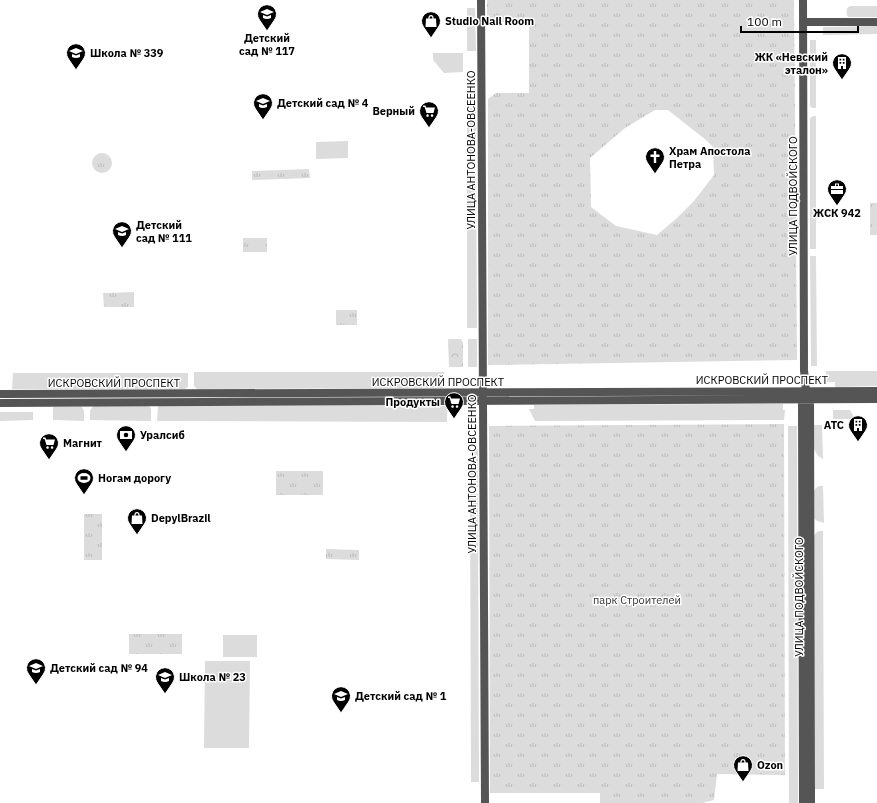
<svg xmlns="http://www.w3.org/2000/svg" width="877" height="803" viewBox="0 0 877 803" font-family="'IBM Plex Sans',sans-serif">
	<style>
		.green { fill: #dcdcdc }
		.forest { fill: url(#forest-crowns) }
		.park { fill: url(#park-tufts); fill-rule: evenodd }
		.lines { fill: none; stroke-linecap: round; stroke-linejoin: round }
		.minor { stroke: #555; stroke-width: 8 }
		.tertiary { stroke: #555; stroke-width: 8 }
		.labels { text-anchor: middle; stroke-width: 3; stroke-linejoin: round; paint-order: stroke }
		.poi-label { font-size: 11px; font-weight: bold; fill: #000; stroke: #fff; text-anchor: start }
		.street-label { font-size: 11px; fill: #000; stroke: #fff }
		.park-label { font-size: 11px; fill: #333; stroke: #fff }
	</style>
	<defs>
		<pattern id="forest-crowns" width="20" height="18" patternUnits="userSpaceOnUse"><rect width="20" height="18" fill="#dcdcdc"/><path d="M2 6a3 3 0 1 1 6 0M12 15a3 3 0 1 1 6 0" fill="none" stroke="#bbb"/></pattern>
		<pattern id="park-tufts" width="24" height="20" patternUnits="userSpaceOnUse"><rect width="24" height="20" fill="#dcdcdc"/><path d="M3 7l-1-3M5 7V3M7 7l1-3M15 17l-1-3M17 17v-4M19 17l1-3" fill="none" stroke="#bbb"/></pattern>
	</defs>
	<rect width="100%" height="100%" fill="#fff"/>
	<path class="green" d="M 851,6 L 877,6 L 877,17 L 848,17 C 846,13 846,11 848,7 Z
		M 467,8 L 475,8 L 476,51 L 467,51 Z
		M 877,26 L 877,34 L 823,35 L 823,27 Z
		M 810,40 L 816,40 L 816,108 L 812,108 L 810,106 Z
		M 433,53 L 463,53 L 463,72 L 444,73 L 433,60 Z
		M 467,80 L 476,82 L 476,151 L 467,151 Z
		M 813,116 L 816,116 L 816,249 L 810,249 L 810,118 Z
		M 348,141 L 348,158 L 316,159 L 316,142 Z
		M 469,170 L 473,170 L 476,172 L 476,174 L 477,328 L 467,328 L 467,174 Z
		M 810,256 L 816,256 L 817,366 L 811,366 Z
		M 468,339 L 477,339 L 477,367 L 468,367 Z
		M 826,371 L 877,371 L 877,386 L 835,387 L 835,382 L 826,382 Z
		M 194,372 L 444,372 L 445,388 L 199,389 L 197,389 L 194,386 Z
		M 13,373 L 188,373 L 188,386 L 187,388 L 184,389 L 12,389 Z
		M 783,404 L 783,410 L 785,410 L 784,420 L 535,421 L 529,409 L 534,409 L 534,405 Z
		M 93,406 L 149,406 L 151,409 L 151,421 L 90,420 L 90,411 Z
		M 158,406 L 460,406 L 460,411 L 447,411 L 447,422 L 157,421 Z
		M 53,407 L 82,407 L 84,411 L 84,421 L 53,420 Z
		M 833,410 L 850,410 L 855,419 L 833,419 Z
		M 0,412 L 33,412 L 33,420 L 0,421 Z
		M 813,425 L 822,425 L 823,459 C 810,453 813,437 813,425 Z
		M 788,426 L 797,426 L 798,803 L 789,803 Z
		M 470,449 L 478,449 L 478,487 L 470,487 Z
		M 819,486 L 823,486 L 824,523 L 817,521 L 814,518 L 814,491 L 816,488 Z
		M 470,494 L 478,494 L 479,782 L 471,782 Z
		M 819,531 L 823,531 L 824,789 L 815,789 L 814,536 L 816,533 Z
		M 223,635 L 257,635 L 257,657 L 223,657 Z
		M 205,661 L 250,661 L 249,748 L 204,748 Z"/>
	<path class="forest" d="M 448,339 L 461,339 L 463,343 L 463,367 L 449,367 Z"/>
	<path class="park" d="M 487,0 L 794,0 L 797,360 L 488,365 L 488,99 L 496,93 L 529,93 L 529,23 L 487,22 ZM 655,110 L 668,110 L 706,140 L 713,147 L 714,175 L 694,201 L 677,218 L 657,235 L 616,226 L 591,207 L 590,158 L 625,128 Z
		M92 163a10 10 0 1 1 20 0a10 10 0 1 1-20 0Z
		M 309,169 L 310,178 L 252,180 L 252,171 Z
		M 870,203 L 877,203 L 877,235 L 870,235 Z
		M 243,238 L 267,238 L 267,252 L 243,252 Z
		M 134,292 L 134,307 L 104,307 L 103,293 Z
		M 336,310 L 357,310 L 357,325 L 336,325 Z
		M 784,424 L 785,775 L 717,774 L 714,800 L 702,803 L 600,803 L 600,793 L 490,793 L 489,426 Z
		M 276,471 L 323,471 L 323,495 L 276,495 Z
		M 84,514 L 102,514 L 102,560 L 84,560 Z
		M 326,549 L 359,550 L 359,560 L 326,559 Z
		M 129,634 L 182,634 L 182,654 L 129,654 Z"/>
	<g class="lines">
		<path class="minor" d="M 481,0 L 485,803
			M 803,22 L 877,22"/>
		<path class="tertiary" d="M 803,0 L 804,370 L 806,391 L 810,399 L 811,803
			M 0,394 L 877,391
			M 0,403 L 877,399
			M 803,803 L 802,399 L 804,394"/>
	</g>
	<defs>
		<symbol id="school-pin" viewBox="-11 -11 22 30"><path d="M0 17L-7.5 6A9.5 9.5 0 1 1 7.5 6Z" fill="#000" stroke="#fff"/><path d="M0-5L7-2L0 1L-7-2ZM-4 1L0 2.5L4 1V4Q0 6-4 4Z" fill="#fff"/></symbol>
		<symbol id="shop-pin" viewBox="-11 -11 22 30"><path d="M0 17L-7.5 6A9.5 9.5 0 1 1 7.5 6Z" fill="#000" stroke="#fff"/><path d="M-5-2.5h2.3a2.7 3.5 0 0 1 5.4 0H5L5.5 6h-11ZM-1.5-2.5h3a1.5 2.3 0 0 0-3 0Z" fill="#fff"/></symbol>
		<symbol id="building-pin" viewBox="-11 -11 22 30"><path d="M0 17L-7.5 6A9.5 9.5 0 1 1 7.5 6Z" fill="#000" stroke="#fff"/><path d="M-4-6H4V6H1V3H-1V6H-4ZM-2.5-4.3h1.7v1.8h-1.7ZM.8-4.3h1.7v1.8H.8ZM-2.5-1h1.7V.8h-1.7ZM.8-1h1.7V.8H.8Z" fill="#fff"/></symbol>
		<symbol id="supermarket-pin" viewBox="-11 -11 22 30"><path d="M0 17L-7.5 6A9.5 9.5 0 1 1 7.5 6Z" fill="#000" stroke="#fff"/><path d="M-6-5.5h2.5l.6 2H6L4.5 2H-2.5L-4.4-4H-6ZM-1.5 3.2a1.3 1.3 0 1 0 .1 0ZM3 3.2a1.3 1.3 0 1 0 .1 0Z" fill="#fff"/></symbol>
		<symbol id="church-pin" viewBox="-11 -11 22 30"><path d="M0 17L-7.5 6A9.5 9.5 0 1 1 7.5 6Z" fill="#000" stroke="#fff"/><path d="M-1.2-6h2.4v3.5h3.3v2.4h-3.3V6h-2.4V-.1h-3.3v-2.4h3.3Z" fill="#fff"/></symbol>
		<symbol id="office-pin" viewBox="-11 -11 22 30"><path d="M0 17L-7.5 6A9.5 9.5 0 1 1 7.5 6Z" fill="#000" stroke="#fff"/><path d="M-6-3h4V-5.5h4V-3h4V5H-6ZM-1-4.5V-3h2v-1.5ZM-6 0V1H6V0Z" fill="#fff"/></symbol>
		<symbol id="bank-pin" viewBox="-11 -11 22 30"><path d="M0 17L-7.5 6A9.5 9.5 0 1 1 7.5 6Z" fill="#000" stroke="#fff"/><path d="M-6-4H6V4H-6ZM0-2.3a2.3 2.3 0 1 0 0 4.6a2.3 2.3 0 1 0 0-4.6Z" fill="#fff"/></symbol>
		<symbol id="stadium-pin" viewBox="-11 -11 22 30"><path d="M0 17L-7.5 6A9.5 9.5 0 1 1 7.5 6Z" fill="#000" stroke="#fff"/><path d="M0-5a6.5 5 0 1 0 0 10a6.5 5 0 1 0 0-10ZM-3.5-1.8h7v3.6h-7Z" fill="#fff"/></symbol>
	</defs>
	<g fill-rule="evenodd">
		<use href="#school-pin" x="256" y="3" width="22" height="30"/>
		<use href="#shop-pin" x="420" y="10" width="22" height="30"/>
		<use href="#school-pin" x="65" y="42" width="22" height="30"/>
		<use href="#building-pin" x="831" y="52" width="22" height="30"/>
		<use href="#school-pin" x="252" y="92" width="22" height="30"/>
		<use href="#supermarket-pin" x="418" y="100" width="22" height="30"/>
		<use href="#church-pin" x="644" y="146" width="22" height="30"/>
		<use href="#office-pin" x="826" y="178" width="22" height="30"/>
		<use href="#school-pin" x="111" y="220" width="22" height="30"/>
		<use href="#supermarket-pin" x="443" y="391" width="22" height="30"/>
		<use href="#building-pin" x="847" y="414" width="22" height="30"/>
		<use href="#bank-pin" x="115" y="424" width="22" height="30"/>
		<use href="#supermarket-pin" x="38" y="432" width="22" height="30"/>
		<use href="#stadium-pin" x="73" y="467" width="22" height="30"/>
		<use href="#shop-pin" x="126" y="507" width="22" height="30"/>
		<use href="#school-pin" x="25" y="657" width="22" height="30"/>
		<use href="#school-pin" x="154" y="666" width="22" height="30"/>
		<use href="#school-pin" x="330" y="685" width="22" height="30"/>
		<use href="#shop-pin" x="732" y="754" width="22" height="30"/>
	</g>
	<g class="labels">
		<g class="poi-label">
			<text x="445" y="25">Studio Nail Room</text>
			<text x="267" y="42" text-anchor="middle">Детский<tspan x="267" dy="13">сад № 117</tspan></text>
			<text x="90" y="57">Школа № 339</text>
			<text x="828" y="61" text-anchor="end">ЖК «Невский<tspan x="828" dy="13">эталон»</tspan></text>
			<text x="277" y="107">Детский сад № 4</text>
			<text x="415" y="115" text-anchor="end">Верный</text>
			<text x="669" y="155">Храм Апостола<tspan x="669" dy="13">Петра</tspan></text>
			<text x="837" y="217" text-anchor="middle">ЖСК 942</text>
			<text x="136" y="229">Детский<tspan x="136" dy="13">сад № 111</tspan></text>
			<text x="440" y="406" text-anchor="end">Продукты</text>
			<text x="844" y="429" text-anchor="end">АТС</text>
			<text x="140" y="439">Уралсиб</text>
			<text x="63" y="447">Магнит</text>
			<text x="98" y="482">Ногам дорогу</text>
			<text x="151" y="522">DepylBrazil</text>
			<text x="50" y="672">Детский сад № 94</text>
			<text x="179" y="681">Школа № 23</text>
			<text x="355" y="700">Детский сад № 1</text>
			<text x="757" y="769">Ozon</text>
		</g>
		<g class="street-label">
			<text transform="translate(471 150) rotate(-90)" y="4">УЛИЦА АНТОНОВА-ОВСЕЕНКО</text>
			<text transform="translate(793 196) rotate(-90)" y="4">УЛИЦА ПОДВОЙСКОГО</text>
			<text x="762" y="384">ИСКРОВСКИЙ ПРОСПЕКТ</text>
			<text x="438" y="386">ИСКРОВСКИЙ ПРОСПЕКТ</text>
			<text x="114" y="387">ИСКРОВСКИЙ ПРОСПЕКТ</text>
			<text transform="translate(472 474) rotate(-90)" y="4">УЛИЦА АНТОНОВА-ОВСЕЕНКО</text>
			<text transform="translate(799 597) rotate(-90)" y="4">УЛИЦА ПОДВОЙСКОГО</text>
		</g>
		<g class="park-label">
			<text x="637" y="604">парк Строителей</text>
		</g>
	</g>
	<path d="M741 26v6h117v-6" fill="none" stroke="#000000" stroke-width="2"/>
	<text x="747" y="26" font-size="12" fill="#000000" stroke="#ffffff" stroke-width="3" paint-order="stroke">100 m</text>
</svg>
